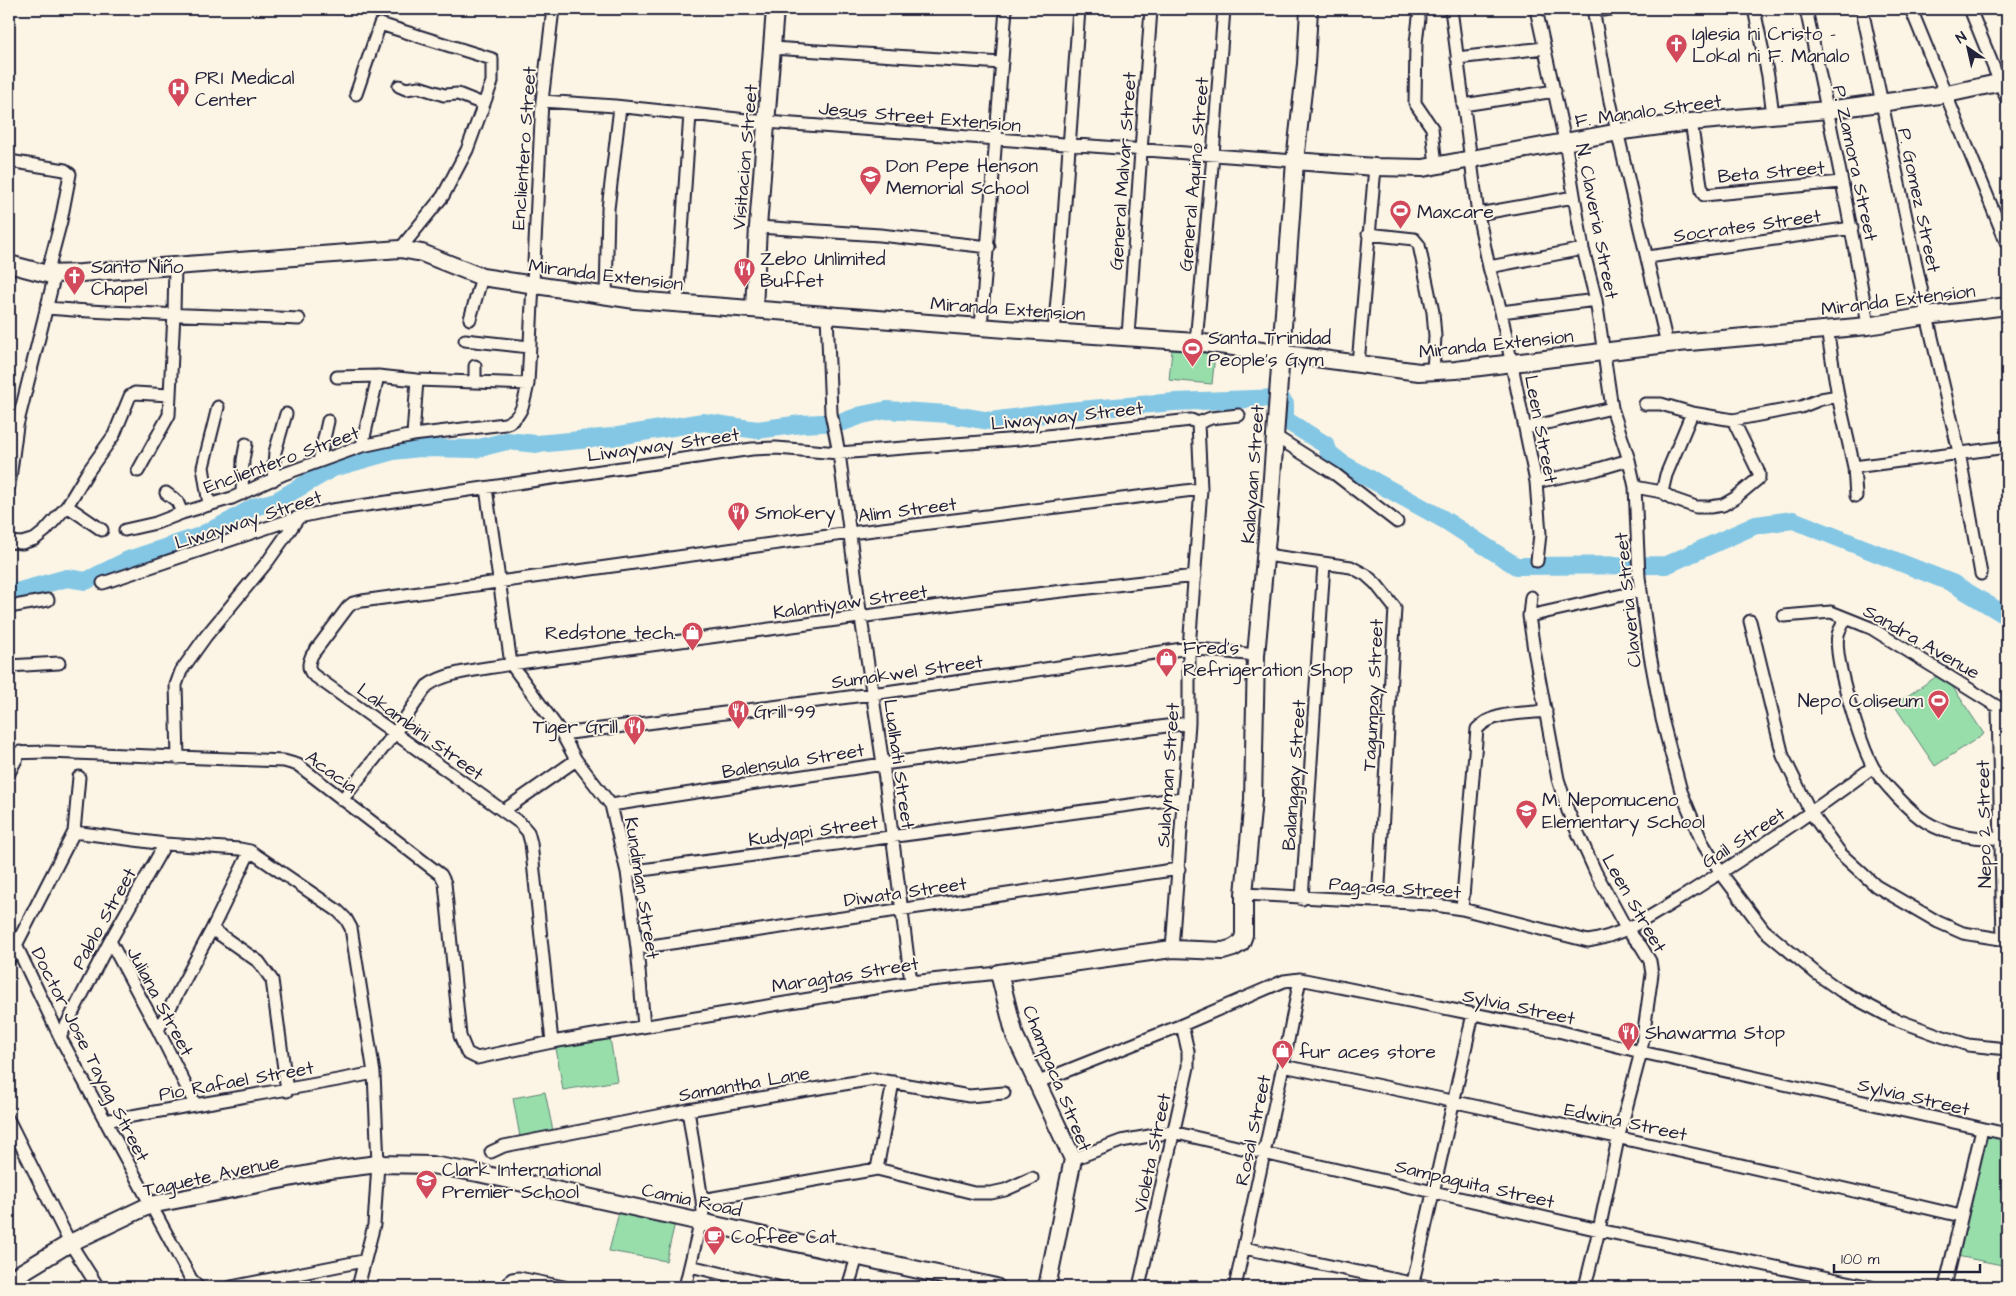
<svg xmlns="http://www.w3.org/2000/svg" width="2016" height="1296" viewBox="0 0 2016 1296" font-family="'Architects Daughter',sans-serif">
	<style>
		.green { fill: #98deab; stroke: #5d8073 }
		.lines { fill: none; stroke-linecap: round; stroke-linejoin: round }
		.river { stroke: #84c7e5; stroke-width: 18 }
		.street-casing { stroke: #22223b; stroke-width: 15 }
		.secondary-casing { stroke: #22223b; stroke-width: 20 }
		.street { stroke: #fcf5e5; stroke-width: 11 }
		.secondary { stroke: #fcf5e5; stroke-width: 16 }
		.labels { text-anchor: middle; stroke-width: 4; stroke-linejoin: round; paint-order: stroke }
		.poi-label { font-size: 19px; fill: #22223b; stroke: #fcf5e5; text-anchor: start }
		.street-label { font-size: 19px; fill: #22223b; stroke: #fcf5e5 }
	</style>
	<rect width="100%" height="100%" fill="#fcf5e5"/>
	<filter id="ink" filterUnits="userSpaceOnUse"><feTurbulence type="fractalNoise" baseFrequency=".02" numOctaves="2"/><feDisplacementMap in="SourceGraphic" scale="10" xChannelSelector="R" yChannelSelector="G"/><feConvolveMatrix kernelMatrix="1 2 1 2 8 2 1 2 1" color-interpolation-filters="sRGB"/></filter>
	<g filter="url(#ink)">
		<path class="green" d="M 1172,350 L 1215,354 L 1212,384 L 1169,380 Z
			M 1943,672 L 1984,734 L 1935,766 L 1894,705 Z
			M 610,1038 L 617,1081 L 563,1090 L 556,1048 Z
			M 545,1092 L 553,1131 L 520,1137 L 513,1098 Z
			M 1984,1133 L 2007,1138 L 2007,1248 L 2004,1247 L 2002,1265 L 1957,1256 Z
			M 619,1212 L 675,1223 L 666,1261 L 609,1251 Z"/>
		<g class="lines">
			<path class="river" d="M 9,594 L 67,578 L 86,581 L 128,560 L 197,537 L 230,521 L 254,507 L 276,501 L 333,468 L 393,451 L 420,448 L 475,449 L 507,441 L 537,444 L 612,437 L 703,422 L 757,430 L 801,424 L 843,422 L 862,415 L 887,410 L 948,414 L 990,421 L 1067,411 L 1175,402 L 1280,398 L 1285,404 L 1285,418 L 1287,421 L 1326,445 L 1329,453 L 1343,464 L 1443,519 L 1516,566 L 1666,565 L 1756,525 L 1793,520 L 1952,583 L 2007,616"/>
			<defs>
				<path id="street" d="M 1451,9 L 1478,214 L 1489,267 L 1501,312 L 1536,482 L 1540,534 L 1537,561
					M 1536,9 L 1565,141 L 1583,249 L 1596,300 L 1612,408 L 1629,460 L 1635,487 L 1639,577 L 1650,655 L 1662,719 L 1681,791 L 1702,842 L 1721,873 L 1764,930 L 1817,974 L 1841,991 L 1892,1018 L 1941,1036 L 1968,1045 L 2007,1049
					M 1593,9 L 1610,101 L 1667,344
					M 1754,9 L 1768,76 L 1773,115
					M 1806,9 C 1828,114 1851,219 1868,326
					M 1862,9 L 1927,316 L 1959,452 L 1981,574
					M 1911,9 L 2007,244
					M 1970,9 L 2007,100
					M 1594,11 L 1611,9
					M 1419,18 L 1416,43 L 1415,103 L 1432,128 L 1436,166
					M 772,48 L 1002,63
					M 1457,58 L 1544,48
					M 399,86 L 406,89 L 419,87 L 444,95 L 458,94 L 483,104
					M 356,94 L 380,24 L 492,59 L 492,82 L 467,150 L 443,196 L 400,249
					M 542,101 L 615,106 L 766,122 L 1295,161
					M 1463,105 L 1555,91
					M 1691,122 L 1702,191 L 1704,195 L 1841,182
					M 9,161 L 65,170 L 70,174 L 61,221 L 47,274
					M 1478,214 L 1574,197
					M 758,227 L 880,235 L 989,247
					M 1368,234 L 1414,239 L 1419,245 L 1433,312 L 1435,336 L 1433,372
					M 1648,257 L 1852,228
					M 1489,267 L 1583,249
					M 606,296 L 608,209 L 620,107
					M 677,304 L 690,114
					M 46,308 C 130,315 214,315 299,319
					M 1501,312 L 1596,300
					M 827,314 L 831,413 L 839,453 L 861,618 L 883,764 L 911,982
					M 470,319 L 482,277
					M 981,327 L 1006,9
					M 1827,329 L 1838,396 L 1854,467 L 1856,496
					M 1054,332 L 1062,245 L 1079,9
					M 1128,336 L 1151,9
					M 465,340 L 529,347
					M 1196,342 L 1213,155 L 1224,9
					M 1358,364 L 1375,167
					M 337,377 L 378,376
					M 475,382 L 528,384
					M 1645,404 L 1661,404 L 1692,413 L 1733,420 L 1801,407 L 1821,399 L 1838,396
					M 1526,428 L 1612,408
					M 413,435 L 417,380
					M 1275,436 L 1335,474 L 1397,522
					M 362,446 L 378,376 L 417,380 L 475,382 L 475,366
					M 319,461 L 328,421
					M 1854,467 L 2007,447
					M 138,471 L 169,415 L 174,313 L 175,266
					M 273,480 L 275,452 L 286,414
					M 1536,482 L 1595,470 L 1629,460
					M 9,486 L 17,426 L 55,274
					M 1635,487 L 1662,492 L 1673,499 L 1696,507 L 1710,507 L 1723,505 L 1735,498 L 1759,478 L 1759,473 L 1733,420
					M 486,488 L 511,664 L 562,734 L 576,760 L 611,805 L 627,872 L 637,948 L 644,1026
					M 1662,492 L 1666,475 L 1692,413
					M 166,493 L 177,501 L 182,513
					M 242,494 L 243,460 L 246,444
					M 209,504 L 203,467 L 218,407
					M 67,506 L 102,530
					M 125,530 L 156,523 L 182,513 L 232,498 L 284,474 L 362,446 L 413,435 L 505,424 C 523,418 524,400 528,384 L 542,101 L 553,9
					M 9,542 L 22,543 L 35,539 L 45,531 L 67,506 L 87,473 L 114,435 L 130,396 L 135,393 L 169,395
					M 1266,555 L 1351,567 L 1366,575 L 1376,584 L 1395,608 L 1378,901
					M 103,583 L 299,517 L 332,510 L 752,449 L 776,448 L 839,453 L 1020,439 L 1191,420 L 1198,423 L 1211,418 L 1239,415
					M 1531,597 L 1529,616 L 1534,650 L 1558,779 L 1568,811 L 1596,873 L 1627,930 L 1641,946 L 1650,961 L 1652,974 L 1641,1052 L 1618,1139 L 1599,1230 L 1585,1287
					M 9,607 L 48,600
					M 1529,616 L 1640,591
					M 1784,616 L 1831,612 L 1871,628 L 1998,707 L 2007,708
					M 1846,618 C 1844,623 1839,629 1838,635 C 1833,659 1861,745 1873,767 C 1882,782 1911,813 1926,822 C 1950,837 1980,839 2007,838
					M 1750,621 L 1783,756 L 1811,813 L 1841,854 L 1876,886 L 1938,922 L 1963,933 L 2007,940
					M 9,666 L 59,663
					M 1998,707 L 2003,940
					M 562,734 L 872,694 L 1189,648 L 1256,655
					M 9,753 L 48,752 L 284,761 L 298,765 L 441,875 L 445,883 L 460,1036 L 467,1053 L 477,1058 L 552,1042 L 911,982 L 999,973
					M 178,758 L 176,685 L 181,671 L 206,636 L 268,561 L 299,517
					M 9,773 L 20,752
					M 342,800 L 395,733 L 427,686 C 446,671 487,669 511,664 L 992,599 L 1195,576
					M 611,805 L 883,764 L 1189,723
					M 503,811 L 576,760
					M 74,832 L 165,844 L 240,849 L 250,851 L 338,911 L 346,919 L 351,928 L 374,1073 L 378,1164 L 374,1225 L 358,1287
					M 627,872 L 1182,798
					M 1244,894 L 1429,904 L 1462,909 L 1588,941 C 1626,935 1655,913 1687,894 C 1751,854 1813,812 1873,767
					M 1302,899 L 1324,564
					M 1462,909 L 1477,729 C 1493,711 1524,714 1546,711
					M 212,929 L 250,851
					M 110,941 L 158,1030 L 195,1104
					M 16,945 L 60,1037 L 191,1279 L 198,1287
					M 637,948 L 1179,869
					M 1172,949 L 1189,723 L 1189,648 L 1201,489 L 1198,423
					M 9,959 L 74,832 L 79,777
					M 158,1030 L 212,929 L 259,962 L 272,980 L 287,1091
					M 60,1037 L 110,941 L 165,844
					M 552,1042 L 531,843 L 528,832 L 520,823 L 312,674 C 307,667 309,662 312,655 L 348,607 L 353,603 L 362,601 L 850,533 L 1201,489
					M 1283,1066 C 1510,1112 1736,1163 1961,1216
					M 1036,1083 L 1182,1025 L 1284,981 L 1300,979 L 1558,1031 L 1641,1052 L 2007,1134
					M 688,1110 L 702,1200 L 877,1169 L 974,1193 L 991,1193 L 1005,1190 L 1032,1178
					M 9,1121 L 70,1243 L 98,1287
					M 105,1121 C 194,1104 285,1091 374,1073
					M 491,1152 L 504,1146 L 688,1110 L 874,1079 L 969,1096 L 1004,1093
					M 1073,1159 L 1121,1141 L 1172,1132 L 1599,1230 L 1871,1287
					M 877,1169 L 893,1082
					M 1244,1248 L 1430,1287
					M 690,1266 L 703,1212 L 702,1200
					M 231,1287 L 363,1261
					M 506,1287 L 512,1279 L 519,1278 L 564,1287
					M 685,1287 L 690,1266 L 778,1287
					M 848,1287 L 857,1257
					M 1139,1287 L 1188,1067 L 1188,1051 L 1182,1025
					M 1235,1287 L 1283,1066 L 1300,979
					M 1412,1287 L 1473,1014
					M 1945,1287 L 1982,1129"/>
				<path id="secondary" d="M 1295,161 L 1375,167 L 1423,168 L 1630,130 L 1691,122 L 1827,110 L 1947,94 L 2007,81
					M 9,264 L 47,274 L 81,273 L 400,249 L 422,253 L 482,277 L 635,300 L 1006,329 L 1196,342 L 1419,372 L 1456,370 L 1667,344 L 1868,326 L 1927,316 L 2007,306
					M 754,309 L 758,227 L 775,9
					M 9,1280 L 70,1243 L 150,1205 L 330,1170 L 378,1164 L 432,1165 L 478,1173 L 996,1287
					M 1047,1287 L 1073,1159 L 1015,1036 L 999,973 L 1172,949 L 1223,951 L 1233,948 L 1241,943 L 1244,935 L 1244,894 L 1253,800 L 1256,655 L 1270,505 L 1295,161 L 1306,64 L 1309,9"/>
			</defs>
			<use href="#street" class="street-casing"/>
			<use href="#secondary" class="secondary-casing"/>
			<use href="#street" class="street"/>
			<use href="#secondary" class="secondary"/>
		</g>
	</g>
	<defs>
		<symbol id="church-pin" viewBox="-11 -11 22 30"><path d="M0 17L-7.5 6A9.5 9.5 0 1 1 7.5 6Z" fill="#d1495b" stroke="#fcf5e5"/><path d="M-1.2-6h2.4v3.5h3.3v2.4h-3.3V6h-2.4V-.1h-3.3v-2.4h3.3Z" fill="#fff"/></symbol>
		<symbol id="hospital-pin" viewBox="-11 -11 22 30"><path d="M0 17L-7.5 6A9.5 9.5 0 1 1 7.5 6Z" fill="#d1495b" stroke="#fcf5e5"/><path d="M-5-5h3v3.5h4V-5h3V5h-3V1.5h-4V5h-3Z" fill="#fff"/></symbol>
		<symbol id="school-pin" viewBox="-11 -11 22 30"><path d="M0 17L-7.5 6A9.5 9.5 0 1 1 7.5 6Z" fill="#d1495b" stroke="#fcf5e5"/><path d="M0-5L7-2L0 1L-7-2ZM-4 1L0 2.5L4 1V4Q0 6-4 4Z" fill="#fff"/></symbol>
		<symbol id="stadium-pin" viewBox="-11 -11 22 30"><path d="M0 17L-7.5 6A9.5 9.5 0 1 1 7.5 6Z" fill="#d1495b" stroke="#fcf5e5"/><path d="M0-5a6.5 5 0 1 0 0 10a6.5 5 0 1 0 0-10ZM-3.5-1.8h7v3.6h-7Z" fill="#fff"/></symbol>
		<symbol id="restaurant-pin" viewBox="-11 -11 22 30"><path d="M0 17L-7.5 6A9.5 9.5 0 1 1 7.5 6Z" fill="#d1495b" stroke="#fcf5e5"/><path d="M-5-6h1v4h1v-4h1v4h1v-4h1v5L-1.5 .5V6h-2V.5L-5-1ZM5-6V6H3V1.5H1.5Q1.5-4 5-6Z" fill="#fff"/></symbol>
		<symbol id="shop-pin" viewBox="-11 -11 22 30"><path d="M0 17L-7.5 6A9.5 9.5 0 1 1 7.5 6Z" fill="#d1495b" stroke="#fcf5e5"/><path d="M-5-2.5h2.3a2.7 3.5 0 0 1 5.4 0H5L5.5 6h-11ZM-1.5-2.5h3a1.5 2.3 0 0 0-3 0Z" fill="#fff"/></symbol>
		<symbol id="university-pin" viewBox="-11 -11 22 30"><path d="M0 17L-7.5 6A9.5 9.5 0 1 1 7.5 6Z" fill="#d1495b" stroke="#fcf5e5"/><path d="M0-5L7-2L0 1L-7-2ZM-4 1L0 2.5L4 1V4Q0 6-4 4Z" fill="#fff"/></symbol>
		<symbol id="cafe-pin" viewBox="-11 -11 22 30"><path d="M0 17L-7.5 6A9.5 9.5 0 1 1 7.5 6Z" fill="#d1495b" stroke="#fcf5e5"/><path d="M-5.5-4.5H6V0H3Q3 3.5 0 3.5H-2.5Q-5.5 3.5-5.5 0ZM3-3.2v2h1.7v-2ZM-6 4.5H4V6H-6Z" fill="#fff"/></symbol>
	</defs>
	<g fill-rule="evenodd">
		<use href="#church-pin" x="1664" y="32" width="25" height="34"/>
		<use href="#hospital-pin" x="166" y="76" width="25" height="34"/>
		<use href="#school-pin" x="858" y="164" width="25" height="34"/>
		<use href="#stadium-pin" x="1388" y="198" width="25" height="34"/>
		<use href="#restaurant-pin" x="732" y="256" width="25" height="34"/>
		<use href="#church-pin" x="62" y="264" width="25" height="34"/>
		<use href="#stadium-pin" x="1180" y="336" width="25" height="34"/>
		<use href="#restaurant-pin" x="726" y="500" width="25" height="34"/>
		<use href="#shop-pin" x="680" y="620" width="25" height="34"/>
		<use href="#shop-pin" x="1154" y="646" width="25" height="34"/>
		<use href="#stadium-pin" x="1926" y="688" width="25" height="34"/>
		<use href="#restaurant-pin" x="726" y="698" width="25" height="34"/>
		<use href="#restaurant-pin" x="622" y="714" width="25" height="34"/>
		<use href="#school-pin" x="1514" y="798" width="25" height="34"/>
		<use href="#restaurant-pin" x="1616" y="1020" width="25" height="34"/>
		<use href="#shop-pin" x="1270" y="1038" width="25" height="34"/>
		<use href="#university-pin" x="414" y="1168" width="25" height="34"/>
		<use href="#cafe-pin" x="702" y="1224" width="25" height="34"/>
	</g>
	<g class="labels">
		<g class="poi-label">
			<text x="1692" y="40">Iglesia ni Cristo -<tspan x="1692" dy="22">Lokal ni F. Manalo</tspan></text>
			<text x="195" y="84">PRI Medical<tspan x="195" dy="22">Center</tspan></text>
			<text x="886" y="172">Don Pepe Henson<tspan x="886" dy="22">Memorial School</tspan></text>
			<text x="1417" y="218">Maxcare</text>
			<text x="760" y="265">Zebo Unlimited<tspan x="760" dy="22">Buffet</tspan></text>
			<text x="91" y="273">Santo Niño<tspan x="91" dy="22">Chapel</tspan></text>
			<text x="1208" y="344">Santa Trinidad<tspan x="1208" dy="22">People's Gym</tspan></text>
			<text x="755" y="519">Smokery</text>
			<text x="676" y="639" text-anchor="end">Redstone tech.</text>
			<text x="1183" y="654">Fred's<tspan x="1183" dy="22">Refrigeration Shop</tspan></text>
			<text x="1923" y="707" text-anchor="end">Nepo Coliseum</text>
			<text x="754" y="718">Grill 99</text>
			<text x="618" y="733" text-anchor="end">Tiger Grill</text>
			<text x="1542" y="806">M. Nepomuceno<tspan x="1542" dy="22">Elementary School</tspan></text>
			<text x="1645" y="1039">Shawarma Stop</text>
			<text x="1299" y="1058">fur aces store</text>
			<text x="442" y="1176">Clark International<tspan x="442" dy="22">Premier School</tspan></text>
			<text x="731" y="1243">Coffee Cat</text>
		</g>
		<g class="street-label">
			<text transform="translate(1648 110) rotate(-8)" y="7">F. Manalo Street</text>
			<text transform="translate(920 116) rotate(5)" y="7">Jesus Street Extension</text>
			<text transform="translate(523 148) rotate(-86)" y="7">Enclientero Street</text>
			<text transform="translate(744 157) rotate(-85)" y="7">Visitacion Street</text>
			<text transform="translate(1856 163) rotate(78)" y="7">P. Zamora Street</text>
			<text transform="translate(1122 171) rotate(-86)" y="7">General Malvar Street</text>
			<text transform="translate(1771 171) rotate(-5)" y="7">Beta Street</text>
			<text transform="translate(1193 174) rotate(-85)" y="7">General Aquino Street</text>
			<text transform="translate(1920 200) rotate(78)" y="7">P. Gomez Street</text>
			<text transform="translate(1598 221) rotate(79)" y="7">N. Claveria Street</text>
			<text transform="translate(1747 225) rotate(-8)" y="7">Socrates Street</text>
			<text transform="translate(606 274) rotate(7)" y="7">Miranda Extension</text>
			<text transform="translate(1898 299) rotate(-7)" y="7">Miranda Extension</text>
			<text transform="translate(1008 308) rotate(4)" y="7">Miranda Extension</text>
			<text transform="translate(1496 343) rotate(-6)" y="7">Miranda Extension</text>
			<text transform="translate(1067 415) rotate(-6)" y="7">Liwayway Street</text>
			<text transform="translate(1542 429) rotate(79)" y="7">Leen Street</text>
			<text transform="translate(663 444) rotate(-8)" y="7">Liwayway Street</text>
			<text transform="translate(281 459) rotate(-20)" y="7">Enclientero Street</text>
			<text transform="translate(1252 474) rotate(-86)" y="7">Kalayaan Street</text>
			<text transform="translate(907 509) rotate(-7)" y="7">Alim Street</text>
			<text transform="translate(248 519) rotate(-18)" y="7">Liwayway Street</text>
			<text transform="translate(1627 600) rotate(-96)" y="7">Claveria Street</text>
			<text transform="translate(850 601) rotate(-8)" y="7">Kalantiyaw Street</text>
			<text transform="translate(1922 641) rotate(30)" y="7">Sandra Avenue</text>
			<text transform="translate(907 671) rotate(-8)" y="7">Sumakwel Street</text>
			<text transform="translate(1372 695) rotate(-87)" y="7">Tagumpay Street</text>
			<text transform="translate(421 731) rotate(36)" y="7">Lakambini Street</text>
			<text transform="translate(793 760) rotate(-9)" y="7">Balensula Street</text>
			<text transform="translate(900 764) rotate(82)" y="7">Lualhati Street</text>
			<text transform="translate(332 771) rotate(36)" y="7">Acacia</text>
			<text transform="translate(1167 775) rotate(-86)" y="7">Sulayman Street</text>
			<text transform="translate(1293 775) rotate(-86)" y="7">Balanggay Street</text>
			<text transform="translate(1983 824) rotate(-91)" y="7">Nepo 2 Street</text>
			<text transform="translate(813 830) rotate(-8)" y="7">Kudyapi Street</text>
			<text transform="translate(1743 837) rotate(-33)" y="7">Gail Street</text>
			<text transform="translate(1395 887) rotate(4)" y="7">Pag-asa Street</text>
			<text transform="translate(643 888) rotate(81)" y="7">Kundiman Street</text>
			<text transform="translate(905 891) rotate(-8)" y="7">Diwata Street</text>
			<text transform="translate(1635 903) rotate(60)" y="7">Leen Street</text>
			<text transform="translate(103 918) rotate(-61)" y="7">Pablo Street</text>
			<text transform="translate(845 974) rotate(-9)" y="7">Maragtas Street</text>
			<text transform="translate(161 1001) rotate(62)" y="7">Juliana Street</text>
			<text transform="translate(1519 1006) rotate(12)" y="7">Sylvia Street</text>
			<text transform="translate(91 1054) rotate(63)" y="7">Doctor Jose Tayag Street</text>
			<text transform="translate(1058 1078) rotate(68)" y="7">Champaca Street</text>
			<text transform="translate(236 1080) rotate(-10)" y="7">Pio Rafael Street</text>
			<text transform="translate(744 1083) rotate(-10)" y="7">Samantha Lane</text>
			<text transform="translate(1914 1096) rotate(13)" y="7">Sylvia Street</text>
			<text transform="translate(1626 1121) rotate(12)" y="7">Edwina Street</text>
			<text transform="translate(1252 1130) rotate(-78)" y="7">Rosal Street</text>
			<text transform="translate(1151 1153) rotate(-78)" y="7">Violeta Street</text>
			<text transform="translate(211 1175) rotate(-12)" y="7">Taguete Avenue</text>
			<text transform="translate(1475 1183) rotate(13)" y="7">Sampaguita Street</text>
			<text transform="translate(692 1199) rotate(12)" y="7">Camia Road</text>
		</g>
	</g>
	<rect width="2016" height="1296" fill="none" stroke="#fcf5e5" stroke-width="30"/>
	<rect x="15" y="15" width="1986" height="1266" fill="none" stroke="#22223b" stroke-width="2" filter="url(#ink)"/>
	<g transform="translate(1968 48) rotate(326)" stroke="#fcf5e5" stroke-width="4" paint-order="stroke">
	<path d="M0-4L9 19L0 12L-9 19Z" fill="#22223b"/>
	<text y="-8" font-size="14" font-weight="bold" text-anchor="middle" fill="#22223b">N</text>
	</g>
	<path d="M1834 1264v8h146v-8" fill="none" stroke="#22223b" stroke-width="2.5"/>
	<text x="1841" y="1264" font-size="15" fill="#22223b" stroke="#fcf5e5" stroke-width="4" paint-order="stroke">100 m</text>
</svg>
